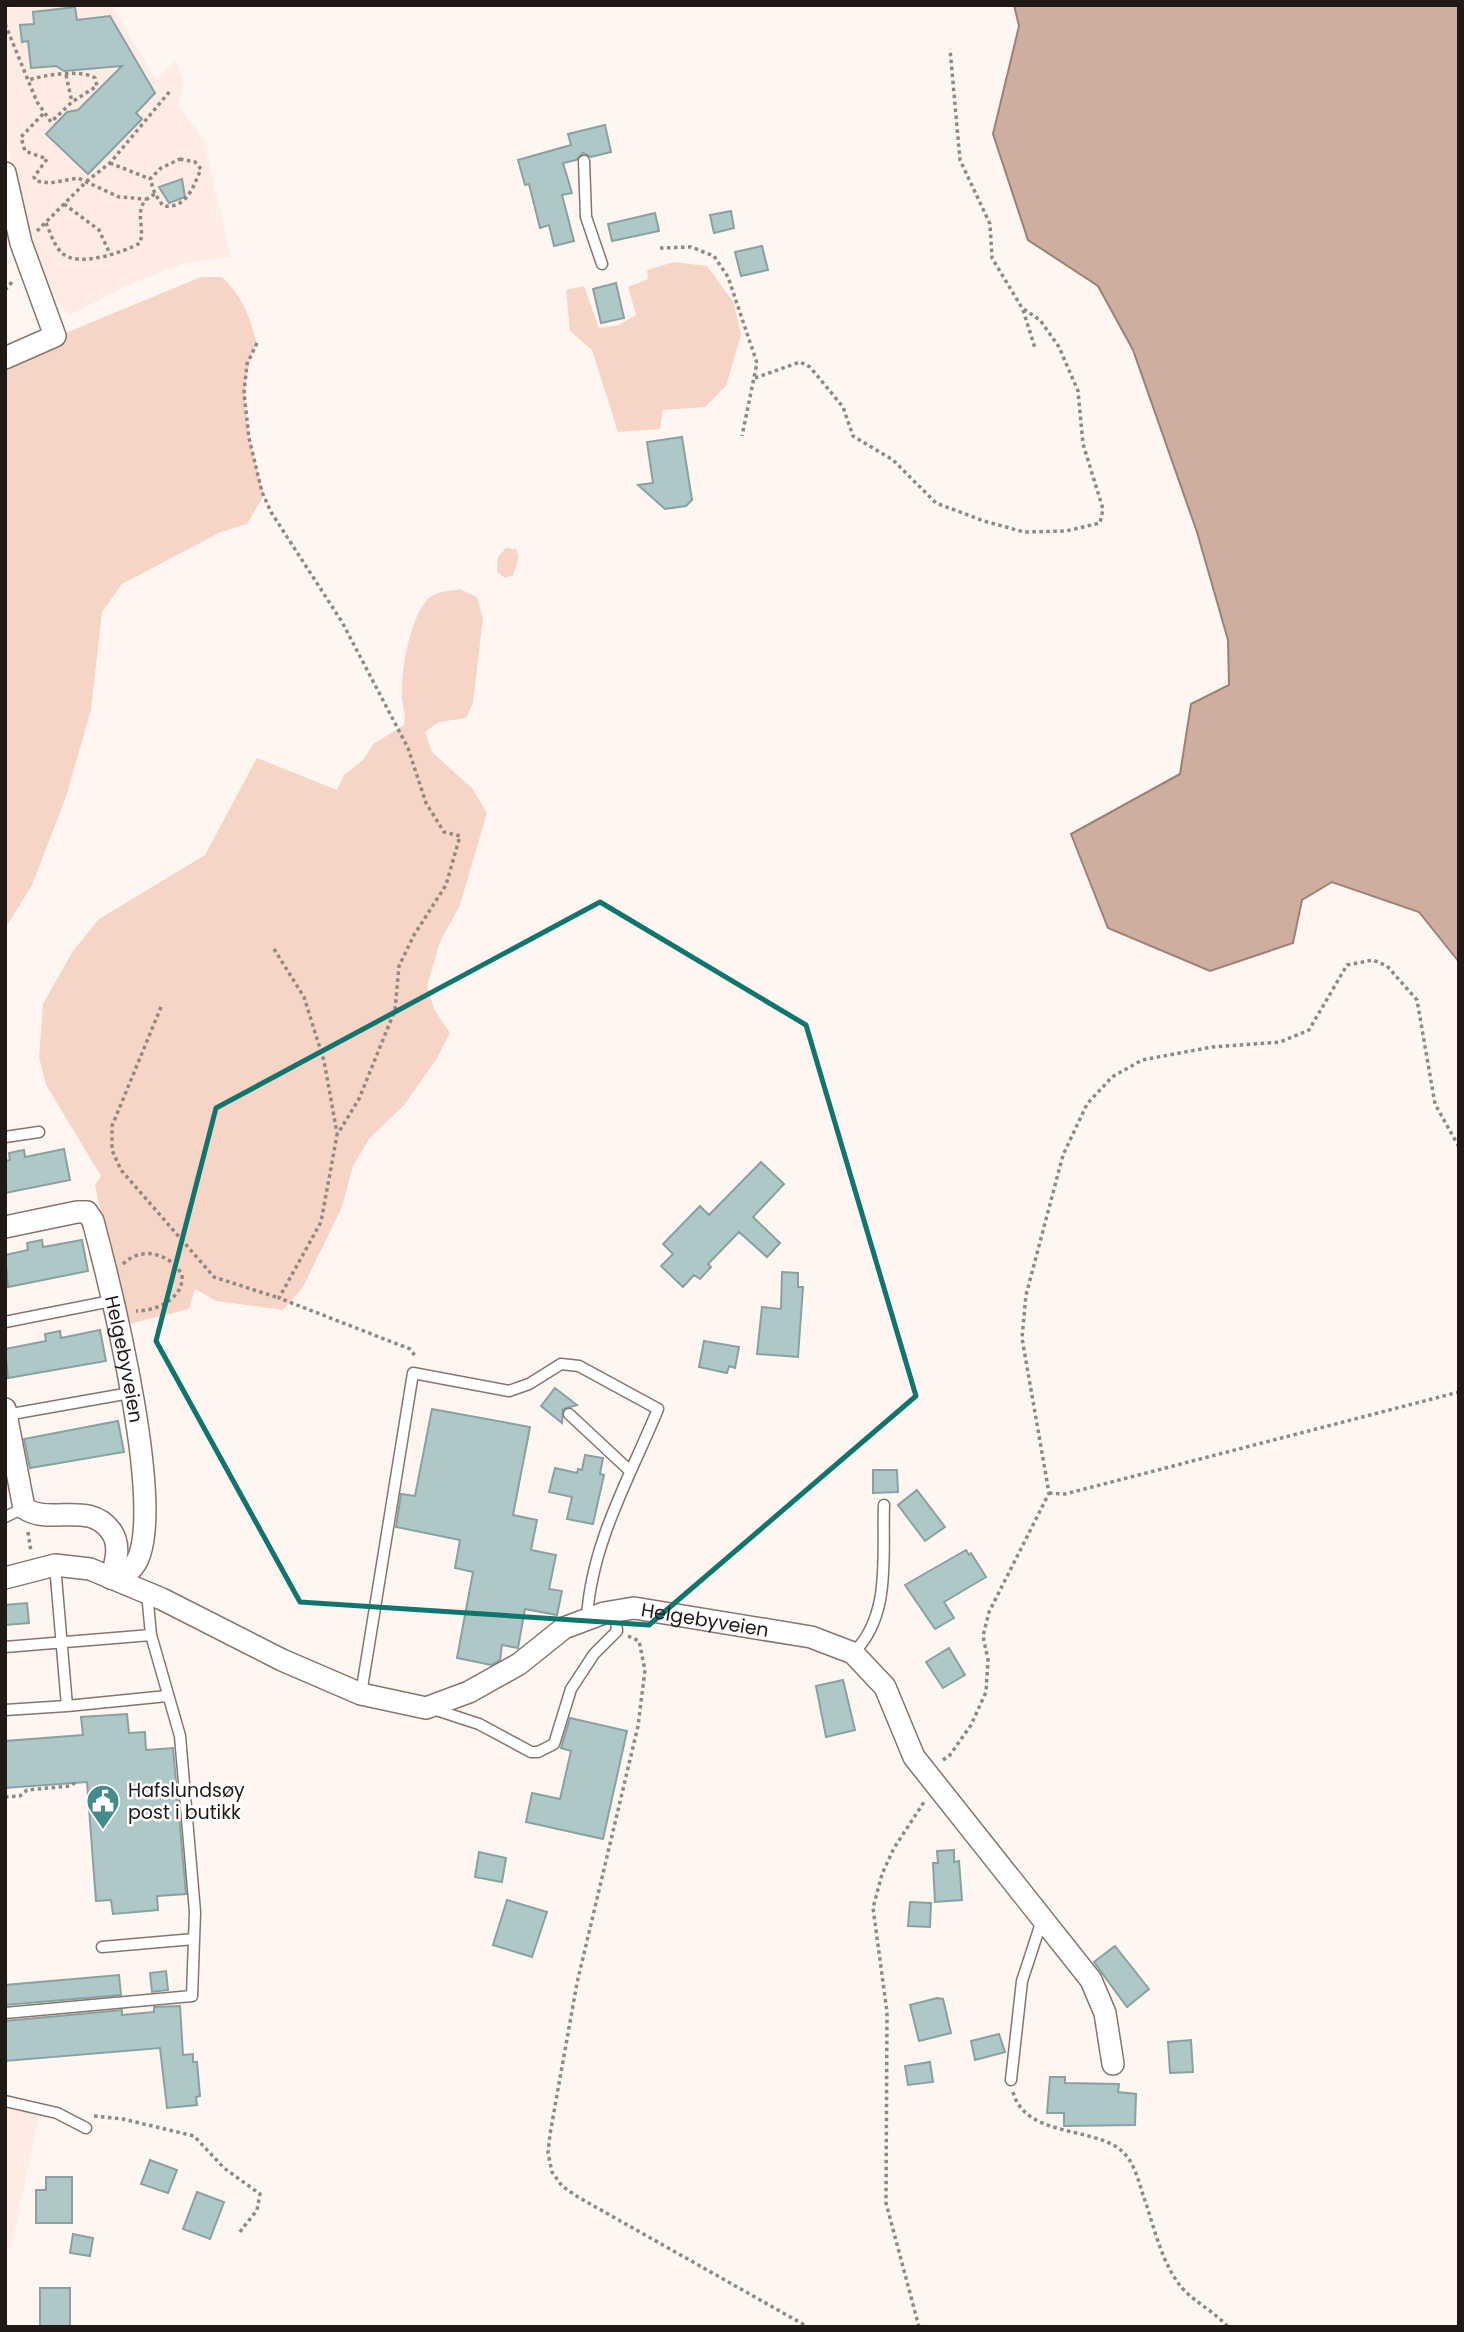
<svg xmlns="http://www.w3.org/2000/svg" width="1464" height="2332" viewBox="0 0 1464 2332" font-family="Poppins,sans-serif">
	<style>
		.built { fill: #feebe4 }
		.green { fill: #f7d5c6 }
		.water { fill: #cfad9f; stroke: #9b8176; stroke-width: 2 }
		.building { fill: #aec7c7; stroke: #89a1a1; stroke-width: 2 }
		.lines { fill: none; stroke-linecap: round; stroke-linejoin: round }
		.service-casing { stroke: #88746c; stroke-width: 13 }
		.minor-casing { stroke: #88746c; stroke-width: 24 }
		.path { stroke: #918885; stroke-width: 3.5; stroke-dasharray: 3.5 3.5; stroke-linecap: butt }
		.service { stroke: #fff; stroke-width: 10 }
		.minor { stroke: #fff; stroke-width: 21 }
		.marked { fill: none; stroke: #0f766e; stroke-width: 5; stroke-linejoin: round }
		.labels { text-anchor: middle; stroke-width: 5; stroke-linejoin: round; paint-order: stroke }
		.street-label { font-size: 19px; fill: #211916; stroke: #fff }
		.poi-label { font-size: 19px; fill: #211916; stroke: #fff; text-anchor: start }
	</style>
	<rect width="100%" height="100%" fill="#fff6f2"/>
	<path class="built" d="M 35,5 L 77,8 L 111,5 L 156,80 L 176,60 L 184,85 L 179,106 L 204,141 L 231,257 L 185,263 L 132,283 L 69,315 L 51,295 L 31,243 L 35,240 L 26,227 L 5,134 L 5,9 Z
		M 5,2108 L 39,2115 L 11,2249 L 5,2249 Z"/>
	<path class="green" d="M 674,262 L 707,266 L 734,303 L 741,335 L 726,386 L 705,407 L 663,410 L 660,429 L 618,432 L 592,350 L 570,331 L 566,290 L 584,286 L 599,328 L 619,325 L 636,315 L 628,287 L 648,279 L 647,270 Z
		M 201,277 L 222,277 C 243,297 249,315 257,343 C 233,392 251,444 264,495 L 247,524 L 221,532 L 122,584 L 102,612 L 91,710 L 66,797 L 32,885 L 5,929 L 5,358 Z
		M 506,548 L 516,549 L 519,557 L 513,575 L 505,578 L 497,572 L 498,557 Z
		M 460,589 L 477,597 L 483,618 L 473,703 L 466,718 L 439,722 L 425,732 L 432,752 L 472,788 L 487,813 L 460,905 L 440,942 L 427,986 L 434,1009 L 450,1033 L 436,1060 L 404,1105 L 369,1139 L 353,1166 L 342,1207 L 303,1287 L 283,1310 L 216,1301 L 195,1289 L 189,1309 L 125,1325 L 95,1185 L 101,1176 L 46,1085 L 39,1057 L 43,1004 L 73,951 L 99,919 L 205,855 L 257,758 L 337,790 L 344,775 L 364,759 L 373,744 L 404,725 C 406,715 403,708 402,698 C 400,674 411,607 433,595 C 440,591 452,591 460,589 Z"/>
	<path class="water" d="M 1014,5 L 1459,5 L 1459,962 L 1419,912 L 1332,882 L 1302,900 L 1293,943 L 1210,971 L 1108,928 L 1071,834 L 1180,774 L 1191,704 L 1229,685 L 1228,640 L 1197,532 L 1133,350 L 1098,286 L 1028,240 L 993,134 L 1019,26 Z"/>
	<path class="building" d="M 75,7 L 77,20 L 110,16 L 155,93 L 136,113 L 142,119 L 88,174 L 46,134 L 67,112 L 78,110 L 122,66 L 64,71 L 56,66 L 31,68 L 28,41 L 22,42 L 20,25 L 34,24 L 33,12 Z
		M 605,125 L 611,152 L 591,157 L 583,153 L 576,160 L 563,163 L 572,193 L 562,195 L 574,241 L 554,246 L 549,225 L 540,228 L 529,184 L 525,185 L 518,160 L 571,145 L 568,134 Z
		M 182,179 L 185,197 L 169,203 L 159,187 Z
		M 731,211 L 734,228 L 714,233 L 710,215 Z
		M 655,213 L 659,231 L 612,241 L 608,224 Z
		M 762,246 L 768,270 L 741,276 L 735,252 Z
		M 616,283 L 624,318 L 601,323 L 593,289 Z
		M 682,437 L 692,500 L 686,506 L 665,509 L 638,485 L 653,483 L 647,442 Z
		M 64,1149 L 70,1180 L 5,1193 L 5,1161 L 10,1160 L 9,1153 L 24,1150 L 25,1157 Z
		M 761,1162 L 784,1184 L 753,1217 L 780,1243 L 767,1257 L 739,1232 L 708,1264 L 711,1267 L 700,1279 L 694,1275 L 683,1287 L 661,1266 L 673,1254 L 663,1244 L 700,1206 L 709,1215 Z
		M 42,1240 L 43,1247 L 82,1240 L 88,1271 L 8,1287 L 5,1255 L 28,1250 L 27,1243 Z
		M 782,1272 L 798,1273 L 798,1287 L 803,1287 L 798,1357 L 757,1354 L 762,1307 L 781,1309 Z
		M 100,1330 L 106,1361 L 8,1378 L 5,1349 L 46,1341 L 45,1334 L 60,1331 L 61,1338 Z
		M 704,1341 L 739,1347 L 735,1368 L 729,1366 L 727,1373 L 699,1367 Z
		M 555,1388 L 577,1405 L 563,1409 L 562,1423 L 541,1406 Z
		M 432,1409 L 530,1427 L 513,1515 L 537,1520 L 531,1550 L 556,1555 L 549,1589 L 562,1591 L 557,1615 L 525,1609 L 518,1648 L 502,1645 L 500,1660 L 491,1665 L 457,1658 L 473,1572 L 455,1568 L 460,1540 L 396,1527 L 401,1494 L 415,1496 Z
		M 118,1421 L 124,1452 L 30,1468 L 24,1439 Z
		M 585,1455 L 603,1458 L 600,1474 L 604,1475 L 593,1524 L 567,1519 L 572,1497 L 549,1492 L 555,1468 L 577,1473 L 578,1469 L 582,1470 Z
		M 873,1470 L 897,1470 L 898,1492 L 873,1493 Z
		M 917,1490 L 945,1527 L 925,1541 L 898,1505 Z
		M 966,1550 L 969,1555 L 971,1553 L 986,1577 L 944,1602 L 954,1618 L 935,1629 L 905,1585 Z
		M 27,1603 L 29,1623 L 5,1625 L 5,1605 Z
		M 949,1648 L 965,1675 L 943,1688 L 926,1662 Z
		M 843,1680 L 855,1730 L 826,1737 L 816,1686 Z
		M 127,1714 L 129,1733 L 145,1732 L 146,1750 L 173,1748 L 186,1894 L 157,1896 L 158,1910 L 113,1914 L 111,1900 L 96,1901 L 87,1782 L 5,1788 L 5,1741 L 83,1735 L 81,1717 Z
		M 570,1718 L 627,1731 L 603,1839 L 526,1822 L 532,1793 L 560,1799 L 571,1751 L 561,1748 Z
		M 954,1850 L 954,1862 L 959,1861 L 962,1900 L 935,1902 L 933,1863 L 938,1863 L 937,1851 Z
		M 479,1852 L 506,1858 L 502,1882 L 475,1877 Z
		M 507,1900 L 547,1912 L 532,1957 L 493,1945 Z
		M 910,1902 L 931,1903 L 930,1927 L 908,1926 Z
		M 1115,1946 L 1149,1989 L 1127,2007 L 1094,1962 Z
		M 166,1971 L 168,1990 L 152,1992 L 150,1973 Z
		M 119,1975 L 121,1995 L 5,2005 L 5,1985 Z
		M 937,1998 L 943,1999 L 951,2033 L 919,2041 L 910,2005 Z
		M 180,2006 L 183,2055 L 193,2054 L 193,2062 L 197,2062 L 200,2096 L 196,2097 L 197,2105 L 167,2108 L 160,2048 L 5,2061 L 5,2021 L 122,2010 L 122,2015 L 154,2012 L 154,2007 Z
		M 999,2034 L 1005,2052 L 975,2060 L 971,2041 Z
		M 1191,2040 L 1193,2072 L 1170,2073 L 1168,2042 Z
		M 930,2062 L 933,2082 L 908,2085 L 905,2066 Z
		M 1050,2077 L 1065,2077 L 1065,2083 L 1119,2084 L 1118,2092 L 1136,2094 L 1135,2125 L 1064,2126 L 1064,2113 L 1047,2113 Z
		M 150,2160 L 177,2170 L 168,2193 L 141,2184 Z
		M 46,2177 L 72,2177 L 72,2223 L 36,2223 L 36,2190 L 46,2190 Z
		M 197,2192 L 224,2202 L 210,2239 L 183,2229 Z
		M 73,2234 L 93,2238 L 90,2256 L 70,2253 Z
		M 40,2288 L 70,2288 L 70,2327 L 40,2327 Z"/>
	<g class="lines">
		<defs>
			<path id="service" d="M 584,161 L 586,217 L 602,264
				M 5,1137 L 39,1132
				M 5,1322 L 111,1301
				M 569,1414 L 629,1470
				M 6,1415 L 130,1393
				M 5,1517 L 24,1508
				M 55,1565 L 67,1706 L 167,1696
				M 147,1593 L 151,1635
				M 5,1647 L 151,1635 L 180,1736 L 195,1912 L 192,1996 L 5,2013
				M 853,1653 C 892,1616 882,1554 884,1505
				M 361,1694 L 413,1373 L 509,1391 L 529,1384 L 561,1364 L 579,1366 L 658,1409 C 630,1477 591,1544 587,1618
				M 433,1709 L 479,1724 L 531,1752 L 538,1752 L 554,1744 L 571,1689 L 594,1654 L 617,1631 L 615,1611
				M 5,1710 L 67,1706
				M 102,1947 L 194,1939
				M 1011,2080 L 1022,1981 L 1042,1920
				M 5,2101 L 57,2113 L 86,2128"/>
			<g id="minor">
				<path d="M 5,173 L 21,243 L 55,336 L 5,358"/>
				<path id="s1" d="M 5,1227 L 77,1212 L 87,1212 L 93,1221 C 108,1277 173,1531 131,1569 C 126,1573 117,1575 111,1578"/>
				<path d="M 5,1409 L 24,1508 C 50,1526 89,1500 111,1531 C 121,1545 116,1562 111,1578"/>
				<path id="s2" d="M 5,1578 L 55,1565 L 90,1569 L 162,1599 L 282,1660 L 361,1694 L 426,1708 L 469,1692 L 519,1664 L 564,1628 L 604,1613 L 634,1608 L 811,1637 L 853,1653 L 885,1687 L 914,1757 L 1091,1980 L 1105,2013 L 1113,2064"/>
			</g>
		</defs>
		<use href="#service" class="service-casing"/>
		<use href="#minor" class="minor-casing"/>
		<path class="path" d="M 5,24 L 37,102 L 51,122 L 72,102 L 97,86 L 95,78 C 82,69 43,75 29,80
			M 66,75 L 72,102
			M 43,114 L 21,137 L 25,151 L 47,159 L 34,177 L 36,181 L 50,183 L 78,178 L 119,197 L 146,199
			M 180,159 L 195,162 L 201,169 C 193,187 187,209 163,206 L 155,194 L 150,179 L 161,168 Z
			M 110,163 L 150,179
			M 64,204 L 99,230 L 110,254
			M 46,223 C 50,232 54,245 61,252 C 76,269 124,252 140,243 C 146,224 130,206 155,194
			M 37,231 L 87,181 L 110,163 L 170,91
			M 660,248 L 691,247 L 714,256 L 728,277 L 757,363 L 742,436
			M 5,290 L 13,281
			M 1023,310 L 1035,348
			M 257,343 L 247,364 L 244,393 L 249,438 L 262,492 L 271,512 L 342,622 L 408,748 L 426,803 L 444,832 L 460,836 L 446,885 L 414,935 L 399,966 L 395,1010 L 359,1099 L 337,1135 L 321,1222 L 279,1298 L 410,1349 L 416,1357
			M 755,378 L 800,362 L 810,367 L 843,407 L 853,436 L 893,460 L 936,503 L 984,521 L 1024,532 L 1066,531 L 1100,523 L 1103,509 L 1083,444 L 1078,391 L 1059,347 L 1040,320 L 1022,308 L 992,258 L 990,224 L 960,160 L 950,49
			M 274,949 L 304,997 L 324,1061 L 337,1133
			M 161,1007 L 112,1126 L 112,1150 L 121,1170 L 214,1277 L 279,1298
			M 123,1264 C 142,1245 171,1254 182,1275 C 184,1299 156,1311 136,1311
			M 1049,1493 L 1065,1494 L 1459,1392
			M 28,1532 L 31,1552
			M 628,1636 L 639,1641 L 645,1670 L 638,1726 L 577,1983 L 550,2134 L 548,2153 L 552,2172 L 562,2186 L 578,2197 L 808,2327
			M 943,1760 L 950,1755 L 971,1725 L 986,1692 L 988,1660 L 983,1636 L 989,1612 L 1049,1493 L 1022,1338 L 1026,1295 L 1063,1155 L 1087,1104 L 1112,1077 L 1142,1060 L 1212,1047 L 1280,1042 L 1309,1030 L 1347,965 L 1373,960 L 1387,966 L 1417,1000 L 1435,1104 L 1459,1147
			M 5,1797 L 20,1796 L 27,1790 L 70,1786 L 76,1782
			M 1013,2092 C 1025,2136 1088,2127 1118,2148 C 1133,2158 1138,2179 1143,2195 C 1154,2225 1161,2264 1183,2289 C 1196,2303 1215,2312 1228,2327
			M 94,2116 L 123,2119 L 194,2136 L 224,2168 L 260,2194 L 257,2210 L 239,2233
			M 919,2327 L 886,2203 L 887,2012 L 873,1908 L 882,1874 L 894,1848 L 924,1802"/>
		<use href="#service" class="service"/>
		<use href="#minor" class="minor"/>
	</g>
	<path class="marked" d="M 600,902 L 806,1025 L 916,1396 L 649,1625 L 300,1602 L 156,1341 L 216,1108 Z"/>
	<defs>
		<symbol id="civic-pin" viewBox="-11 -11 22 30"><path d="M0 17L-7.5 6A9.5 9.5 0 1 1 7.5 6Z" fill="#448c8c" stroke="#fff"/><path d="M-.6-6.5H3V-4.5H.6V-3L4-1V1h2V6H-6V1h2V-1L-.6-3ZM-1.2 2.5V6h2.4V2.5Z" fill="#fff"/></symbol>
	</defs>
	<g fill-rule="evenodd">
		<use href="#civic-pin" x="84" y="1782" width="38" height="52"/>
	</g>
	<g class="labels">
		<g class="street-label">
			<text dy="7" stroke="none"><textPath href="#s1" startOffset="236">Helgebyveien</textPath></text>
			<text dy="7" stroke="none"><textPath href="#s2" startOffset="758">Helgebyveien</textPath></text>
		</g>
		<g class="poi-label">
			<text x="128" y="1797">Hafslundsøy<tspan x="128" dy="22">post i butikk</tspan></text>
		</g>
	</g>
	<rect width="1464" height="2332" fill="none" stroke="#211916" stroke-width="14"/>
</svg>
